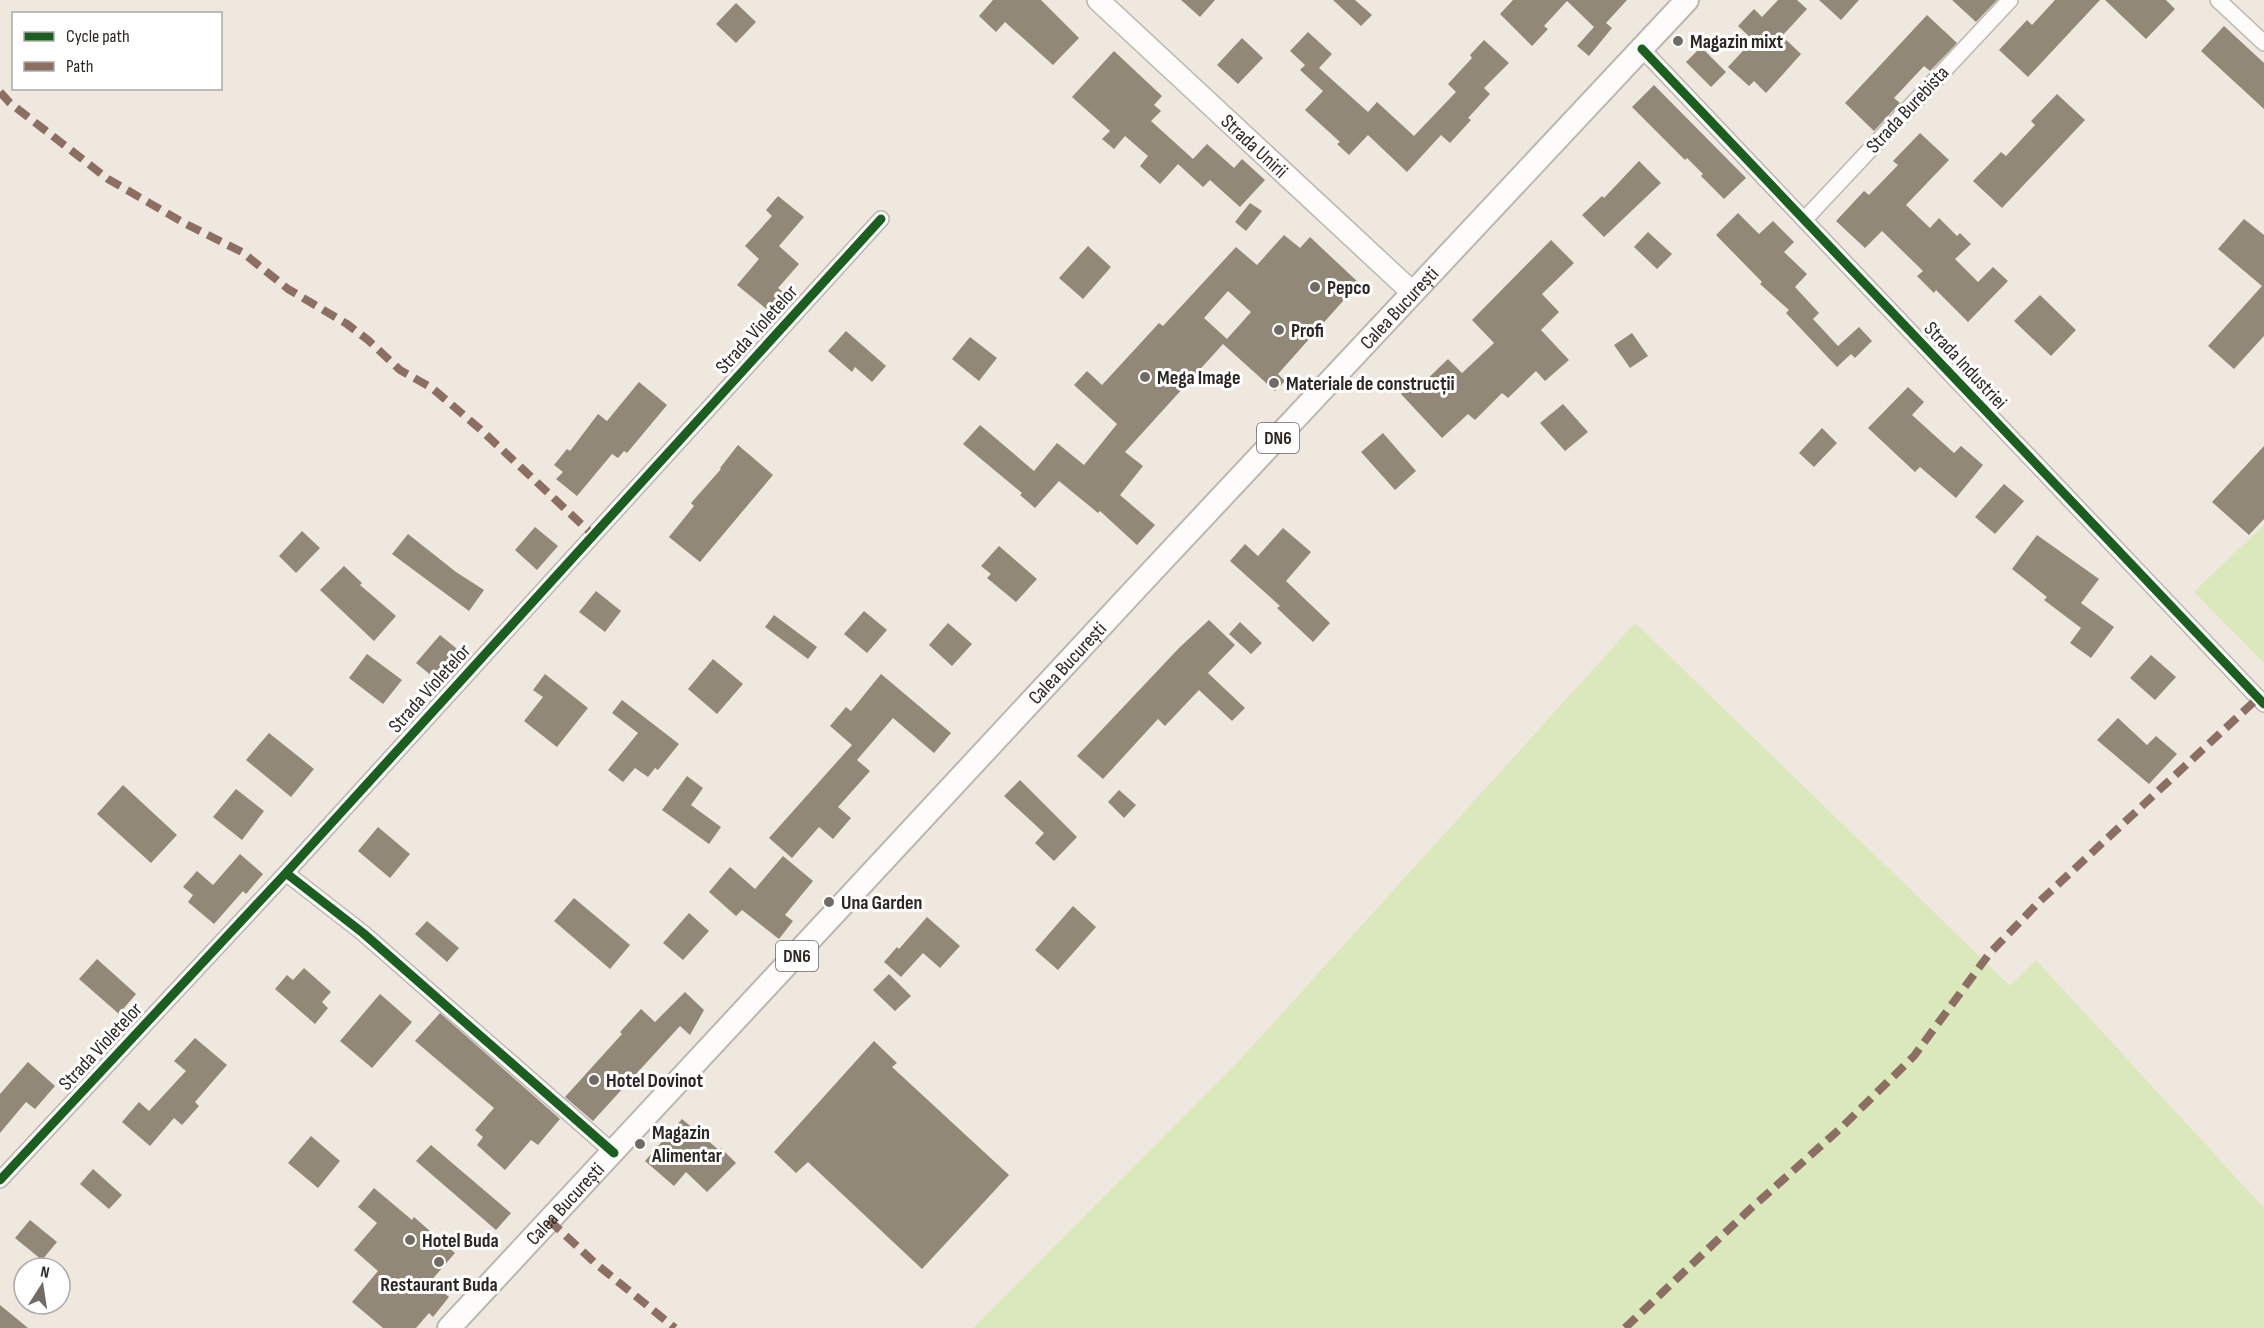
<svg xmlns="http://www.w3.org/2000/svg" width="2264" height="1328" viewBox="0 0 2264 1328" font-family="'Sofia Sans Condensed',sans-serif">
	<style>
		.green { fill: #dbe8bb }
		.building { fill: #928877; fill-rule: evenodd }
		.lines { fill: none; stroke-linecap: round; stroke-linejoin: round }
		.street-casing { stroke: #bcb6b0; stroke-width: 18 }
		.secondary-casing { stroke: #bcb6b0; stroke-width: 24 }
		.primary-casing { stroke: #bcb6b0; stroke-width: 26 }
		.street { stroke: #fdfcfa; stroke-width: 15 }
		.secondary { stroke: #fdfcfa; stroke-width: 21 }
		.primary { stroke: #fdfcfa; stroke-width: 22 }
		.quiet { stroke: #8d6e63; stroke-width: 8; stroke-dasharray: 15 8; stroke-linecap: butt }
		.cycleway-casing { stroke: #fff; stroke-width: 13 }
		.cycleway { stroke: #1b5e20; stroke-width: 9 }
		.poi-dot { fill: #706b64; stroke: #fff; stroke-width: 2 }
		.labels { text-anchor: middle; stroke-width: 6; stroke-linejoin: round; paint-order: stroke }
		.shield { fill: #fff; stroke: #6b6864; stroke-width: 1.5 }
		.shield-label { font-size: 18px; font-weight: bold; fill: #2c2722 }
		.poi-label { font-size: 20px; font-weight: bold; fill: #2c2722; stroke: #fff; text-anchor: start }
		.street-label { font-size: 20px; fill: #2c2722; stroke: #fff }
	</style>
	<rect width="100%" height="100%" fill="#efe8df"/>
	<path class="green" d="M 2264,525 L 2264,663 L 2194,592 Z
		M 1635,623 L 2010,986 L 2036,960 L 2264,1208 L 2264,1328 L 973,1328 L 1238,1062 Z"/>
	<path class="building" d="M 993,0 L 1041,0 L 1079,38 L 1053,65 L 1005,22 L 996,32 L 979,16 Z
		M 1181,0 L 1215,0 L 1200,17 Z
		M 1333,0 L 1355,0 L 1372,15 L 1361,26 Z
		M 1513,0 L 1627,0 L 1606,23 L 1612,28 L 1589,56 L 1577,46 L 1594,27 L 1567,1 L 1544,26 L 1548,29 L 1532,46 L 1500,14 Z
		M 1778,0 L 1797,0 L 1807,9 L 1782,36 L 1801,54 L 1766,93 L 1754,81 L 1749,86 L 1728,67 L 1753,40 L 1738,26 L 1754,9 L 1762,17 Z
		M 1819,0 L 1859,0 L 1841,20 Z
		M 1952,0 L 1997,0 L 1976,22 Z
		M 2055,0 L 2100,0 L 2028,77 L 1999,50 L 2027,20 L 2032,25 Z
		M 2105,0 L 2166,0 L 2175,9 L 2146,39 Z
		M 736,3 L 756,22 L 736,43 L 716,24 Z
		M 1927,15 L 1957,43 L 1930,71 L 1924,66 L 1894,98 L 1900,103 L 1874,131 L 1845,103 Z
		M 2224,26 L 2264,63 L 2264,109 L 2201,51 Z
		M 1308,32 L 1332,54 L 1319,68 L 1368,112 L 1377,102 L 1414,136 L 1456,92 L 1448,84 L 1472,58 L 1470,55 L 1484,40 L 1509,63 L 1484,88 L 1490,94 L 1468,118 L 1471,120 L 1450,143 L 1441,135 L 1407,172 L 1368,135 L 1349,155 L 1337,144 L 1340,142 L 1305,110 L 1323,91 L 1300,70 L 1305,65 L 1290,51 Z
		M 1242,38 L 1263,58 L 1238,84 L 1217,65 Z
		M 1701,47 L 1726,72 L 1711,87 L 1686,62 Z
		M 1114,51 L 1162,96 L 1154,105 L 1161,111 L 1151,121 L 1193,159 L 1207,144 L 1234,168 L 1242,159 L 1265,180 L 1240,207 L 1210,180 L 1203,187 L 1178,164 L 1160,184 L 1140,166 L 1148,156 L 1125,136 L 1114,149 L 1102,139 L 1110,131 L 1072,97 Z
		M 1654,85 L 1746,178 L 1724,199 L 1701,176 L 1703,174 L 1687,158 L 1685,160 L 1632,107 Z
		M 2057,94 L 2085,120 L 2002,208 L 1973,181 L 2001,152 L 2006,156 L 2035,125 L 2031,121 Z
		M 1920,133 L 1949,160 L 1906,205 L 1930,228 L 1939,218 L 1957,236 L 1960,233 L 1971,244 L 1955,259 L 1978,282 L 1993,267 L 2008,281 L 1968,322 L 1936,290 L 1934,293 L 1917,276 L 1923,271 L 1882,231 L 1865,248 L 1836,221 L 1864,191 L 1869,195 L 1898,165 L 1893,161 Z
		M 1639,161 L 1661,183 L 1604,237 L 1582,215 L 1602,196 L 1604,198 Z
		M 778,196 L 804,217 L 779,246 L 799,264 L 778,288 L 786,294 L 770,312 L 737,285 L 759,259 L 745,246 L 772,216 L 766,210 Z
		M 1250,203 L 1262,211 L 1246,231 L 1235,222 Z
		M 1738,213 L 1759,234 L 1773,221 L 1794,242 L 1784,252 L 1807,274 L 1795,287 L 1819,313 L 1813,319 L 1838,346 L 1859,327 L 1872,341 L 1855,358 L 1851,354 L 1837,367 L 1786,313 L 1789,310 L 1760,284 L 1762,282 L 1716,235 Z
		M 2244,219 L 2264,235 L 2264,336 L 2234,369 L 2208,346 L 2262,286 L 2218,249 Z
		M 1648,232 L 1672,254 L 1657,269 L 1634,247 Z
		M 1284,235 L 1300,248 L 1310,237 L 1359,283 L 1278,374 L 1285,381 L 1275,391 L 1223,344 L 1125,452 L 1143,466 L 1120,495 L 1155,525 L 1137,545 L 1100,511 L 1098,513 L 1059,481 L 1035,508 L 1020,495 L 1022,493 L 963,444 L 980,425 L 1034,471 L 1057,443 L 1084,465 L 1117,424 L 1074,385 L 1087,371 L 1102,385 L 1159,323 L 1163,326 L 1236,247 L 1257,265 ZM 1228,291 L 1251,312 L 1227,339 L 1204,318 Z
		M 1551,240 L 1574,263 L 1542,294 L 1559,312 L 1541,330 L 1569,360 L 1545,381 L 1536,371 L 1508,398 L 1502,393 L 1475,420 L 1468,414 L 1442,438 L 1401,394 L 1413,382 L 1419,387 L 1448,359 L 1462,373 L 1494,343 L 1472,320 Z
		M 1088,246 L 1111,267 L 1083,299 L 1059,278 Z
		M 2040,295 L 2076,330 L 2051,356 L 2014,321 Z
		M 846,331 L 886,366 L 872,382 L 855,367 L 852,372 L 828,351 Z
		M 1632,333 L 1648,356 L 1630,368 L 1614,345 Z
		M 970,337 L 997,358 L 979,381 L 952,359 Z
		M 639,382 L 667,405 L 627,453 L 624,451 L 618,458 L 612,454 L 577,496 L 556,479 L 563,472 L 554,465 L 567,449 L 570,451 L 598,414 L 607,421 Z
		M 1908,387 L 1924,402 L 1912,415 L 1954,453 L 1961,446 L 1983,465 L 1956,498 L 1920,467 L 1915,472 L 1868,428 Z
		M 1563,404 L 1588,432 L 1565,451 L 1540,423 Z
		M 1822,428 L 1837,443 L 1814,467 L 1799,453 Z
		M 1383,433 L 1416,471 L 1395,490 L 1361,452 Z
		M 738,445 L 773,475 L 700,562 L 669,537 L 694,506 L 691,503 L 721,469 L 720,468 Z
		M 2264,446 L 2264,519 L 2249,535 L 2212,502 Z
		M 2004,484 L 2024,501 L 1995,534 L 1975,517 Z
		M 535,527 L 558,546 L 537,570 L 515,550 Z
		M 1283,528 L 1311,552 L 1286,581 L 1330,623 L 1313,642 L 1277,608 L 1280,606 L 1230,561 L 1245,544 L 1258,556 Z
		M 302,531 L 320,548 L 296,573 L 279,556 Z
		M 408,534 L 456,572 L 484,590 L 469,611 L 392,554 Z
		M 2037,535 L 2099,579 L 2081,603 L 2114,627 L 2091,658 L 2070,643 L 2081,628 L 2044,600 L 2047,597 L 2012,569 Z
		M 999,546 L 1037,579 L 1016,602 L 987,578 L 991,574 L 981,566 Z
		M 344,566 L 362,583 L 360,585 L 396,616 L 374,641 L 320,590 Z
		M 596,591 L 621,611 L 605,632 L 579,612 Z
		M 864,611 L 887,630 L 867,653 L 844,634 Z
		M 774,615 L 817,647 L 808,659 L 765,627 Z
		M 1209,620 L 1235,645 L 1208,673 L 1245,708 L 1232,721 L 1199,690 L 1165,726 L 1158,719 L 1103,779 L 1077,756 L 1179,648 Z
		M 1240,622 L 1262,643 L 1251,654 L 1229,634 Z
		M 948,623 L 972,644 L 952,666 L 929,645 Z
		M 440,635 L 462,653 L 438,681 L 416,663 Z
		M 367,654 L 402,680 L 383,704 L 349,678 Z
		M 2151,655 L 2176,677 L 2155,700 L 2130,678 Z
		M 713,659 L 743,684 L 717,714 L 688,689 Z
		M 545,674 L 588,708 L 557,747 L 524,721 L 543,697 L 533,690 Z
		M 881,674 L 951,733 L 934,753 L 893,718 L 857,760 L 870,771 L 838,807 L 851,818 L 833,839 L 819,827 L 792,858 L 769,838 L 852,745 L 830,726 L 846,707 L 851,711 Z
		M 622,700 L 679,744 L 658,770 L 655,768 L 648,777 L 635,768 L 623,782 L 608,770 L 638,733 L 612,713 Z
		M 2118,718 L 2147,745 L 2156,736 L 2177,754 L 2149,784 L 2097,740 Z
		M 269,733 L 314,769 L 291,797 L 246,760 Z
		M 687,776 L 703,788 L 691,805 L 721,827 L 709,844 L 662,810 Z
		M 1020,780 L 1077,837 L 1054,861 L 1035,843 L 1044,833 L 1004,796 Z
		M 123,785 L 177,835 L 151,863 L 97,814 Z
		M 236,789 L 264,811 L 242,840 L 213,817 Z
		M 1119,790 L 1136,805 L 1124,818 L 1108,802 Z
		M 378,827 L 410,854 L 390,878 L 358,851 Z
		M 240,854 L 263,874 L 246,894 L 243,891 L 214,924 L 188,902 L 193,895 L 183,887 L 197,871 L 213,885 Z
		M 783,856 L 813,881 L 785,915 L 793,921 L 779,939 L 742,910 L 736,916 L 709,892 L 730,867 L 755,889 Z
		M 574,898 L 630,945 L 610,969 L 554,921 Z
		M 1073,906 L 1096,927 L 1058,970 L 1035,950 Z
		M 689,913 L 709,931 L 683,960 L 663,943 Z
		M 927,917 L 960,946 L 940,968 L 923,953 L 901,977 L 884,962 L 897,947 L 899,949 Z
		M 427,921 L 459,948 L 447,962 L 415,934 Z
		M 97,959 L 136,994 L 119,1014 L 79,979 Z
		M 304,968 L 331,992 L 322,1002 L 328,1008 L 315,1024 L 275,989 L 287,975 L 293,980 Z
		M 889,974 L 911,996 L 895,1011 L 873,990 Z
		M 685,992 L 704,1010 L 690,1035 L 680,1026 L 593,1121 L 565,1097 L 622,1034 L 620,1032 L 641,1009 L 655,1022 Z
		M 380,994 L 412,1022 L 372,1068 L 340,1041 Z
		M 440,1013 L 560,1119 L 538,1145 L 531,1140 L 505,1170 L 477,1145 L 483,1137 L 475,1130 L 494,1108 L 415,1041 Z
		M 195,1038 L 227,1065 L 195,1102 L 199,1106 L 182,1125 L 174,1118 L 150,1146 L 122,1122 L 139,1102 L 149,1111 L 186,1071 L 174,1061 Z
		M 874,1041 L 897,1063 L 892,1067 L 1009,1175 L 922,1269 L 808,1162 L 796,1173 L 774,1152 Z
		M 28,1062 L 55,1086 L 35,1109 L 26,1102 L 0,1133 L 0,1094 Z
		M 682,1119 L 719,1150 L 721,1148 L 736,1163 L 707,1192 L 686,1172 L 674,1186 L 645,1161 Z
		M 311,1136 L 340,1161 L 318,1188 L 288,1163 Z
		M 431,1145 L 511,1213 L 496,1230 L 416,1161 Z
		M 93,1169 L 122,1195 L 109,1209 L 80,1184 Z
		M 374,1188 L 412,1220 L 414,1217 L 455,1253 L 430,1282 L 449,1297 L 433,1317 L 429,1313 L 416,1328 L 383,1328 L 352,1302 L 378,1271 L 354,1250 L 377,1223 L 358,1207 Z
		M 30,1220 L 57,1242 L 42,1260 L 15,1238 Z
		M 0,1305 L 28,1328 L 0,1328 Z"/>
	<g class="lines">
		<defs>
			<path id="street" d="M 2218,0 L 2264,43
				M 1642,49 L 2264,704
				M 1805,219 L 2010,0
				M 286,873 L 363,933 L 614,1153
				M 0,1180 L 286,873 L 881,219"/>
			<g id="secondary">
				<path id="s1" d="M 1098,0 L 1413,293"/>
			</g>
			<g id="primary">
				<path id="s2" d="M 449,1328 L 1142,582 L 1687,0"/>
			</g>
		</defs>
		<use href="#street" class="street-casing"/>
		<use href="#secondary" class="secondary-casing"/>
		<use href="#primary" class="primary-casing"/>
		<use href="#street" class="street"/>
		<use href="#secondary" class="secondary"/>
		<use href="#primary" class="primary"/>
		<path class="quiet" d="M 0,92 L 10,103 L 108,179 L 184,223 L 242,252 L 288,289 L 347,324 L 368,340 L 400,370 L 432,388 L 480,429 L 592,534
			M 549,1220 L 595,1263 L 675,1328
			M 1625,1328 L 1748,1211 L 1842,1127 L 1914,1056 L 1989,954 L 2039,902 L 2258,698"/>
		<defs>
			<path id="cycleway" d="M 1642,49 L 2264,704
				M 286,873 L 363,933 L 614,1153
				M 0,1180 L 286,873 L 881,219"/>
		</defs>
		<use href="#cycleway" class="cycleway-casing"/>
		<use href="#cycleway" class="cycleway"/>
	</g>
	<g class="poi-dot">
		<circle cx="1678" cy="41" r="6"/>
		<circle cx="1315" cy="287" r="6"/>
		<circle cx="1279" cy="330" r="6"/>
		<circle cx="1145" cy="377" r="6"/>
		<circle cx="1274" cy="383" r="6"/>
		<circle cx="829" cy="902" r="6"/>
		<circle cx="594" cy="1080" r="6"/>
		<circle cx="640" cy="1144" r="6"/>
		<circle cx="410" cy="1240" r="6"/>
		<circle cx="439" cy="1262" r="6"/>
	</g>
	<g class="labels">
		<g class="shield">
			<rect x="1257" y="423" width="42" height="30" rx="4.5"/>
			<rect x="776" y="941" width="42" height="30" rx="4.5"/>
		</g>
		<g class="shield-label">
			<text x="1278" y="444">DN6</text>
			<text x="797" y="962">DN6</text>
		</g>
		<g class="poi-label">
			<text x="1690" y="48">Magazin mixt</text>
			<text x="1327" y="294">Pepco</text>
			<text x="1291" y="337">Profi</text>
			<text x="1157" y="384">Mega Image</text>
			<text x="1286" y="390">Materiale de construcții</text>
			<text x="841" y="909">Una Garden</text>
			<text x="606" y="1087">Hotel Dovinot</text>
			<text x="652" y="1139">Magazin<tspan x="652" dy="23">Alimentar</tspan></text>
			<text x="422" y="1247">Hotel Buda</text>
			<text x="439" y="1291" text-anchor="middle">Restaurant Buda</text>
		</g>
		<g class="street-label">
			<text transform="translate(1907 109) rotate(-47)" y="7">Strada Burebista</text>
			<text dy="7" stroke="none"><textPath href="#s1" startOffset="214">Strada Unirii</textPath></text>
			<text dy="7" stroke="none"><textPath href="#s2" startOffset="1394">Calea București</textPath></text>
			<text transform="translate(756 329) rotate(-48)" y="7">Strada Violetelor</text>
			<text transform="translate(1966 365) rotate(47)" y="7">Strada Industriei</text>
			<text dy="7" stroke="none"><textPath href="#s2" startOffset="908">Calea București</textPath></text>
			<text transform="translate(429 688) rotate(-48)" y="7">Strada Violetelor</text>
			<text transform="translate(100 1046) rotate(-47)" y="7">Strada Violetelor</text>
			<text dy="7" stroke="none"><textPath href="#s2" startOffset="170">Calea București</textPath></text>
		</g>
	</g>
	<rect x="12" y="12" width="210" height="78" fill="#ffffff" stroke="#aba9a7" stroke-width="1.5"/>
	<rect x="24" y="32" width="30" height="9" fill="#1b5e20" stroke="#aba9a7" stroke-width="1.5"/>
	<text x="66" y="42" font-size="18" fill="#2c2722">Cycle path</text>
	<rect x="24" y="62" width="30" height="9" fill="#8d6e63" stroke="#aba9a7" stroke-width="1.5"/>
	<text x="66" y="72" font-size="18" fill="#2c2722">Path</text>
	<g transform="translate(42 1286) rotate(12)"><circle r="28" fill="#ffffff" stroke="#aba9a7" stroke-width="1.5"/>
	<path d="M0-4.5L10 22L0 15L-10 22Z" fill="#706b64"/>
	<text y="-9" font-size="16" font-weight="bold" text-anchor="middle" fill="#2c2722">N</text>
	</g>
</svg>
